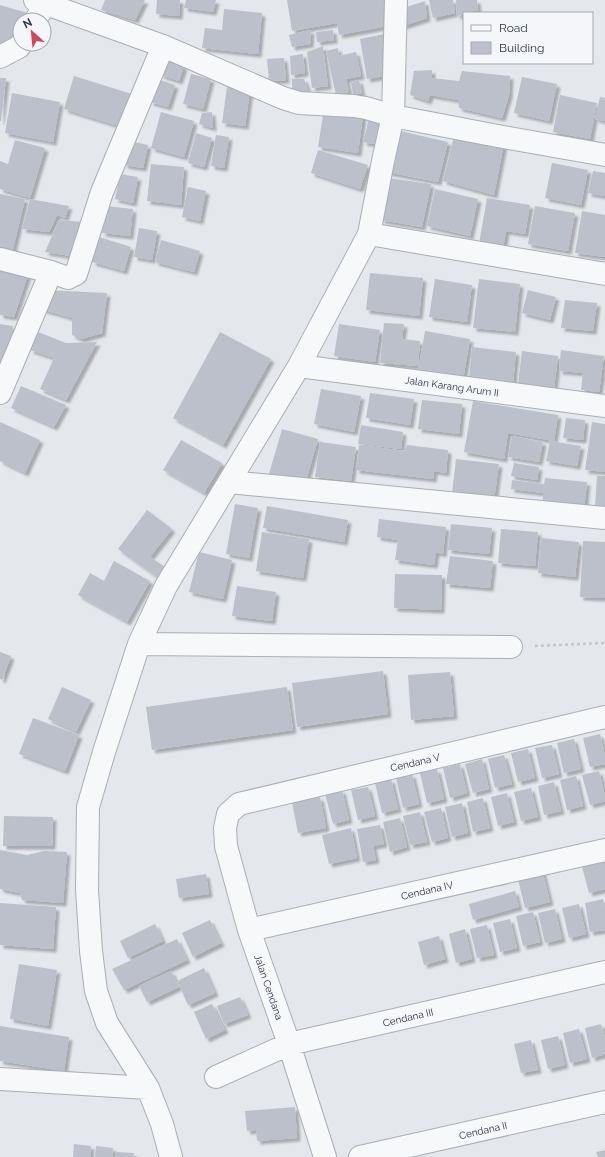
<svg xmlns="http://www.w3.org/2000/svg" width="605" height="1157" viewBox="0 0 605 1157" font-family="Raleway,sans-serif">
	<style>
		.building { fill: #bbc0ca; filter: url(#shadow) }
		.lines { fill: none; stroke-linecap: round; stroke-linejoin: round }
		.minor-casing { stroke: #a9aeb7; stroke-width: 24 }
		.path { stroke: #c2c5cb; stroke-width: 2.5; stroke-dasharray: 3 3; stroke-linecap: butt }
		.minor { stroke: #f7f8fa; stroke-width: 22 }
		.labels { text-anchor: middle; stroke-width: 3; stroke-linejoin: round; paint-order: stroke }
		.street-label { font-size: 10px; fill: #2b3445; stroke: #f4f6f9 }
	</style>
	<defs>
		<filter id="shadow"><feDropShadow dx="3.5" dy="3.5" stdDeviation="1" flood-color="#0004"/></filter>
	</defs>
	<rect width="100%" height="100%" fill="#e4e7ec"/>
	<path class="building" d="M 105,0 L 145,0 L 135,20 L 101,10 Z
		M 157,0 L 180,0 L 179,16 L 156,14 Z
		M 186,0 L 216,0 L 213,12 L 184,8 Z
		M 287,0 L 388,0 L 393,25 L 339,35 L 337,23 L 292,31 Z
		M 429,0 L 453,0 L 455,13 L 433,18 Z
		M 456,0 L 477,0 L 478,10 L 464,13 L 464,14 L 457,16 Z
		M 425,1 L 427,18 L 403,26 L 400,9 Z
		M 0,5 L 31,14 L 29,20 L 20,20 L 20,34 L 19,33 L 14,49 L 0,45 Z
		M 224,9 L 262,13 L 258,54 L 202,48 L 205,28 L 222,30 Z
		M 311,30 L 310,44 L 292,47 L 289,35 Z
		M 333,30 L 334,40 L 317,42 L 316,32 Z
		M 384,34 L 391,75 L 367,79 L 360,39 Z
		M 323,46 L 328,86 L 312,88 L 307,52 Z
		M 338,48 L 339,56 L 356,52 L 361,76 L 346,79 L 349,92 L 336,95 L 326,51 Z
		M 303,54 L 305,73 L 291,75 L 290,56 Z
		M 284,58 L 286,80 L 269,81 L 267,59 Z
		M 165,59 L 184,66 L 179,81 L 160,75 Z
		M 432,70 L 432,78 L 459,81 L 462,71 L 510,76 L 509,95 L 502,118 L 459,108 L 458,100 L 430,95 L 428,101 L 410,95 L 414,71 Z
		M 191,74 L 211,79 L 203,109 L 183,104 Z
		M 74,76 L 135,95 L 125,128 L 64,109 Z
		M 522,77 L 557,84 L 549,121 L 514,113 Z
		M 0,78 L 6,78 L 1,121 L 0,121 Z
		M 157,79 L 175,85 L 168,107 L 150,102 Z
		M 292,79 L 304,79 L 310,95 L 292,95 Z
		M 359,80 L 362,93 L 353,95 L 351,82 Z
		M 227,87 L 250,90 L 245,126 L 222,123 Z
		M 12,93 L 60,102 L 53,142 L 5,133 Z
		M 560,95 L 597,103 L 590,139 L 553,132 Z
		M 600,97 L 605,98 L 605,121 L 595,119 Z
		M 324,109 L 363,115 L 358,153 L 318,147 Z
		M 161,112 L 194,121 L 184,157 L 151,148 Z
		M 212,112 L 213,128 L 199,124 L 202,113 Z
		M 370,115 L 381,119 L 374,144 L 363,142 Z
		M 396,130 L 448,142 L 438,182 L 387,172 Z
		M 196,133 L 212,138 L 204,167 L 188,163 Z
		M 216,135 L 229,137 L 224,168 L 211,166 Z
		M 454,136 L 504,143 L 494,195 L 443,181 Z
		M 15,140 L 45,148 L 30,198 L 0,189 L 0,161 L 8,164 Z
		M 129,141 L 148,145 L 143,168 L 124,165 Z
		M 318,150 L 368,165 L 360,189 L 311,173 Z
		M 552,163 L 588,170 L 581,205 L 545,198 Z
		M 151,164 L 184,167 L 181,205 L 147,201 Z
		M 593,171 L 605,173 L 605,196 L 588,193 Z
		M 120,174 L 138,177 L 133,203 L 115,199 Z
		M 388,178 L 431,184 L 422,227 L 381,220 Z
		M 188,187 L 206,191 L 200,221 L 182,217 Z
		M 435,189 L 478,199 L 470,236 L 427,226 Z
		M 0,194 L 25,199 L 12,253 L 0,250 Z
		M 487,198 L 530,205 L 525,234 L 506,231 L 503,248 L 479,244 Z
		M 30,199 L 69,206 L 65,218 L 57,215 L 49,232 L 22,229 Z
		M 106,206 L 133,209 L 130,236 L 102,233 Z
		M 535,206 L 575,213 L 568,251 L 528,244 Z
		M 582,211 L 605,215 L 605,257 L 575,253 Z
		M 59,220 L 85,222 L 71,256 L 45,252 Z
		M 139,228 L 157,231 L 152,260 L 134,257 Z
		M 99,237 L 131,247 L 124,271 L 92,262 Z
		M 161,240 L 200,251 L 194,272 L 155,262 Z
		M 0,262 L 30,268 L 14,317 L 0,315 Z
		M 370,273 L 423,278 L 419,316 L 366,310 Z
		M 435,279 L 472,285 L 467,322 L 429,317 Z
		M 479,279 L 520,284 L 515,332 L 473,328 Z
		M 46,290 L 107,293 L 102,333 L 81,339 L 72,335 L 72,318 L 41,309 Z
		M 528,290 L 556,297 L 550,320 L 522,313 Z
		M 565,300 L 597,303 L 593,331 L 561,328 Z
		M 384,323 L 404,324 L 402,339 L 420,341 L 418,366 L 380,363 Z
		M 0,324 L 13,326 L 3,384 L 0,384 Z
		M 339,324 L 380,330 L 375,362 L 334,356 Z
		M 425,331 L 470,339 L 462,385 L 417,377 Z
		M 38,332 L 66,343 L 97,342 L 66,400 L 40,389 L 54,358 L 30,350 Z
		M 220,332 L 271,359 L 223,445 L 173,418 Z
		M 472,347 L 516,352 L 513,383 L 469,379 Z
		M 561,350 L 604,356 L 599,392 L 581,390 L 583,373 L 559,371 Z
		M 522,351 L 558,356 L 554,388 L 518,384 Z
		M 21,386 L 66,405 L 54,427 L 11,408 Z
		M 321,389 L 361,396 L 354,432 L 314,424 Z
		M 370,393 L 414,399 L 410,425 L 366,418 Z
		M 422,400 L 462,404 L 459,434 L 418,429 Z
		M 473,401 L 558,415 L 554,441 L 508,433 L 504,459 L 464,452 Z
		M 566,418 L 585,420 L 583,440 L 563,438 Z
		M 0,422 L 40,440 L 25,473 L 0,461 Z
		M 592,422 L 605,424 L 605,472 L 585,470 Z
		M 361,425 L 403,432 L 401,449 L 358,444 Z
		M 282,429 L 318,439 L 305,484 L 269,474 Z
		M 512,436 L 543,442 L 539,462 L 508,457 Z
		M 181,440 L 222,463 L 204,493 L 163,470 Z
		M 550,441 L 581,446 L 577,466 L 546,461 Z
		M 320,442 L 356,447 L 351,481 L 315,477 Z
		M 359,445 L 404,451 L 407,445 L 448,450 L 446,473 L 434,471 L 433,479 L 356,470 Z
		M 456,459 L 499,464 L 494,500 L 452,494 Z
		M 514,463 L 539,467 L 537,480 L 511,476 Z
		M 597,476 L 605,476 L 605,507 L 595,507 Z
		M 545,478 L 587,482 L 584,510 L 542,506 L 544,486 L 543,493 L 511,489 L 512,480 L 544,484 Z
		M 235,504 L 258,508 L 249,558 L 226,554 Z
		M 267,506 L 348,520 L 344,542 L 263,528 Z
		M 147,510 L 172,529 L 150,557 L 165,567 L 157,577 L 118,549 Z
		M 379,519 L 446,527 L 443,554 L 436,552 L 434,565 L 395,560 L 398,540 L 377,537 Z
		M 451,524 L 492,528 L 489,554 L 448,550 Z
		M 501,529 L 538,532 L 535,566 L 498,563 Z
		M 262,532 L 309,539 L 303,578 L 256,571 Z
		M 541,538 L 579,542 L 575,577 L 538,573 Z
		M 583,541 L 605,542 L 605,598 L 580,597 Z
		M 199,552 L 232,560 L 223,599 L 189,592 Z
		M 450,556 L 493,561 L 490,588 L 446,584 Z
		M 114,561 L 150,581 L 127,622 L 78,595 L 90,573 L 104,581 Z
		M 395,574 L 442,575 L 441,610 L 394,608 Z
		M 237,586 L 276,592 L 272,621 L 232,616 Z
		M 0,652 L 11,656 L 2,680 L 0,679 Z
		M 383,671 L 388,714 L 297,727 L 292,683 Z
		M 450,672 L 454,716 L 411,720 L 408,675 Z
		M 62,687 L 91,700 L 76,732 L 48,719 Z
		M 287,687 L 293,730 L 152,750 L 146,707 Z
		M 33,718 L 79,735 L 65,771 L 19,754 Z
		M 600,734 L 605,756 L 605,764 L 590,767 L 583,738 Z
		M 574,739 L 581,769 L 564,773 L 557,743 Z
		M 552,745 L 559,774 L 542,778 L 535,748 Z
		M 528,749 L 535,778 L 518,782 L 511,753 Z
		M 504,755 L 512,784 L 495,788 L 488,759 Z
		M 482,759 L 489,789 L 473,793 L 465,764 Z
		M 460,764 L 467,793 L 450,798 L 443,768 Z
		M 437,769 L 444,799 L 427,803 L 420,773 Z
		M 599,771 L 605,796 L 605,801 L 590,805 L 582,775 Z
		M 412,774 L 419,804 L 403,808 L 396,778 Z
		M 576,776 L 583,806 L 567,810 L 560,780 Z
		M 391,779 L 398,809 L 382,813 L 375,783 Z
		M 554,782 L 561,811 L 544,815 L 538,786 Z
		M 368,787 L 375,816 L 358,820 L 351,790 Z
		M 531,788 L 538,817 L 521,821 L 514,792 Z
		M 342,790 L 349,820 L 333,824 L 325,794 Z
		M 507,793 L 514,822 L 498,826 L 491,797 Z
		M 320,797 L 326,828 L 298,833 L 292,802 Z
		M 483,798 L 490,828 L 473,832 L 467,802 Z
		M 462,803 L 468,833 L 452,837 L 445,807 Z
		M 441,808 L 448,838 L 432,842 L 424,812 Z
		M 420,812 L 427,842 L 410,845 L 403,816 Z
		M 4,816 L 53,817 L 52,846 L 3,846 Z
		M 400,818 L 407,847 L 390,852 L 383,822 Z
		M 380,825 L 384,844 L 373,846 L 376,860 L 363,862 L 357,829 Z
		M 351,828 L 357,858 L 329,864 L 322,835 Z
		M 0,850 L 27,855 L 44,851 L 67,852 L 63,903 L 22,900 L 20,893 L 0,889 Z
		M 605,857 L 605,889 L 589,893 L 581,863 Z
		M 542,869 L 550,902 L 525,908 L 517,875 Z
		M 206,874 L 209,894 L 179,898 L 176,879 Z
		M 515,891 L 519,907 L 473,920 L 469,904 Z
		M 603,899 L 605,908 L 605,930 L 590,932 L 585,903 Z
		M 0,903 L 56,907 L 53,949 L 0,945 Z
		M 579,904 L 586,934 L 569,938 L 562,908 Z
		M 555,909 L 562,939 L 545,943 L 538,913 Z
		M 533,912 L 540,942 L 523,946 L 516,916 Z
		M 510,919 L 517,948 L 500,952 L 493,923 Z
		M 210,920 L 221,943 L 193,957 L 182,933 Z
		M 155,924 L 163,941 L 128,958 L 120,941 Z
		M 487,925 L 494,955 L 477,958 L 470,929 Z
		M 465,929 L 472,959 L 456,963 L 449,934 Z
		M 439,936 L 445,959 L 424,965 L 418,942 Z
		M 177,939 L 187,960 L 124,990 L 112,969 Z
		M 19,964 L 57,970 L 48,1026 L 10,1019 Z
		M 204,968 L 215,993 L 188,1005 L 177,981 Z
		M 171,971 L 179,987 L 147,1002 L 139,986 Z
		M 240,997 L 248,1015 L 224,1024 L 217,1006 Z
		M 212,1004 L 225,1030 L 206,1039 L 194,1012 Z
		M 601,1024 L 605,1038 L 605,1054 L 592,1058 L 585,1028 Z
		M 0,1026 L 69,1037 L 64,1071 L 0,1061 Z
		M 579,1029 L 587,1059 L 570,1063 L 563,1033 Z
		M 558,1036 L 565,1065 L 548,1069 L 541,1040 Z
		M 531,1040 L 538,1070 L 521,1073 L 514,1044 Z
		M 295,1107 L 297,1138 L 257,1141 L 256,1130 L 247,1131 L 245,1111 Z
		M 74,1144 L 91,1146 L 90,1157 L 73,1157 Z
		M 96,1146 L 113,1148 L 112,1157 L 95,1157 Z
		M 605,1150 L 605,1157 L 598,1157 L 596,1152 Z
		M 116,1152 L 134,1153 L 133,1157 L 116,1157 Z"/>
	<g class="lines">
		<defs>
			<path id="minor" d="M 35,0 L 163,46 L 283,98 L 299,103 L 354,106 L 366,108 L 393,116 L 503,137 L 605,155
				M 36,20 L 45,3
				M 0,57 L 19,47 L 21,44
				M 369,234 L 605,274
				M 0,259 L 51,272
				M 299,366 L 605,406
				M 0,393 L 51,272 L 68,278 L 76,274 L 102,192 L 163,46
				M 229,482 L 605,518
				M 139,644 L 511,647
				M 249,930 L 605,850
				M 216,1077 L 289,1044 L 605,972
				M 0,1079 L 148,1088
				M 171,1157 L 162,1124 L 148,1088 L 107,1023 L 96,991 L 91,951 L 87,890 L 88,807 L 104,752 L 139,644 L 166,586 L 299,366 L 369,234 L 383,161 L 393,116 L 396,0
				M 325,1157 L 289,1044 L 249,930 L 226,846 L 225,828 L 228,814 L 239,804 L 605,717
				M 360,1157 L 605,1102"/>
		</defs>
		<use href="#minor" class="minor-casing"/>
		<path class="path" d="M 535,646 L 605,643"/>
		<use href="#minor" class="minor"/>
	</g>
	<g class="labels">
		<g class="street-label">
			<text transform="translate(452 386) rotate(8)" y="4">Jalan Karang Arum II</text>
			<text transform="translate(415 762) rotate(-13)" y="4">Cendana V</text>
			<text transform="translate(427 890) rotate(-13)" y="4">Cendana IV</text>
			<text transform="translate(269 987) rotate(71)" y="4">Jalan Cendana</text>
			<text transform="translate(408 1017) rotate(-13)" y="4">Cendana III</text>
			<text transform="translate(483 1130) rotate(-13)" y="4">Cendana II</text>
		</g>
	</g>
	<rect x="463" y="12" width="130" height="52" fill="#f4f6f9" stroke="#a4a8b1"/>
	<rect x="471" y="25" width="20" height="6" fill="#f7f8fa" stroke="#a4a8b1"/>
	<text x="499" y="32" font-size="12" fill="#2b3445">Road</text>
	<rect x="471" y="42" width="20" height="12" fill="#bbc0ca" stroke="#a4a8b1"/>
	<text x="499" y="52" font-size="12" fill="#2b3445">Building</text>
	<g transform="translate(32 32) rotate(333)"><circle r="19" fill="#f4f6f9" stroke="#a4a8b1"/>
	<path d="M0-3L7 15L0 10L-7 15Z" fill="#d1495b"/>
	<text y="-6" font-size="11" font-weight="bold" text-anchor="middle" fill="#2b3445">N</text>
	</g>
</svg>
